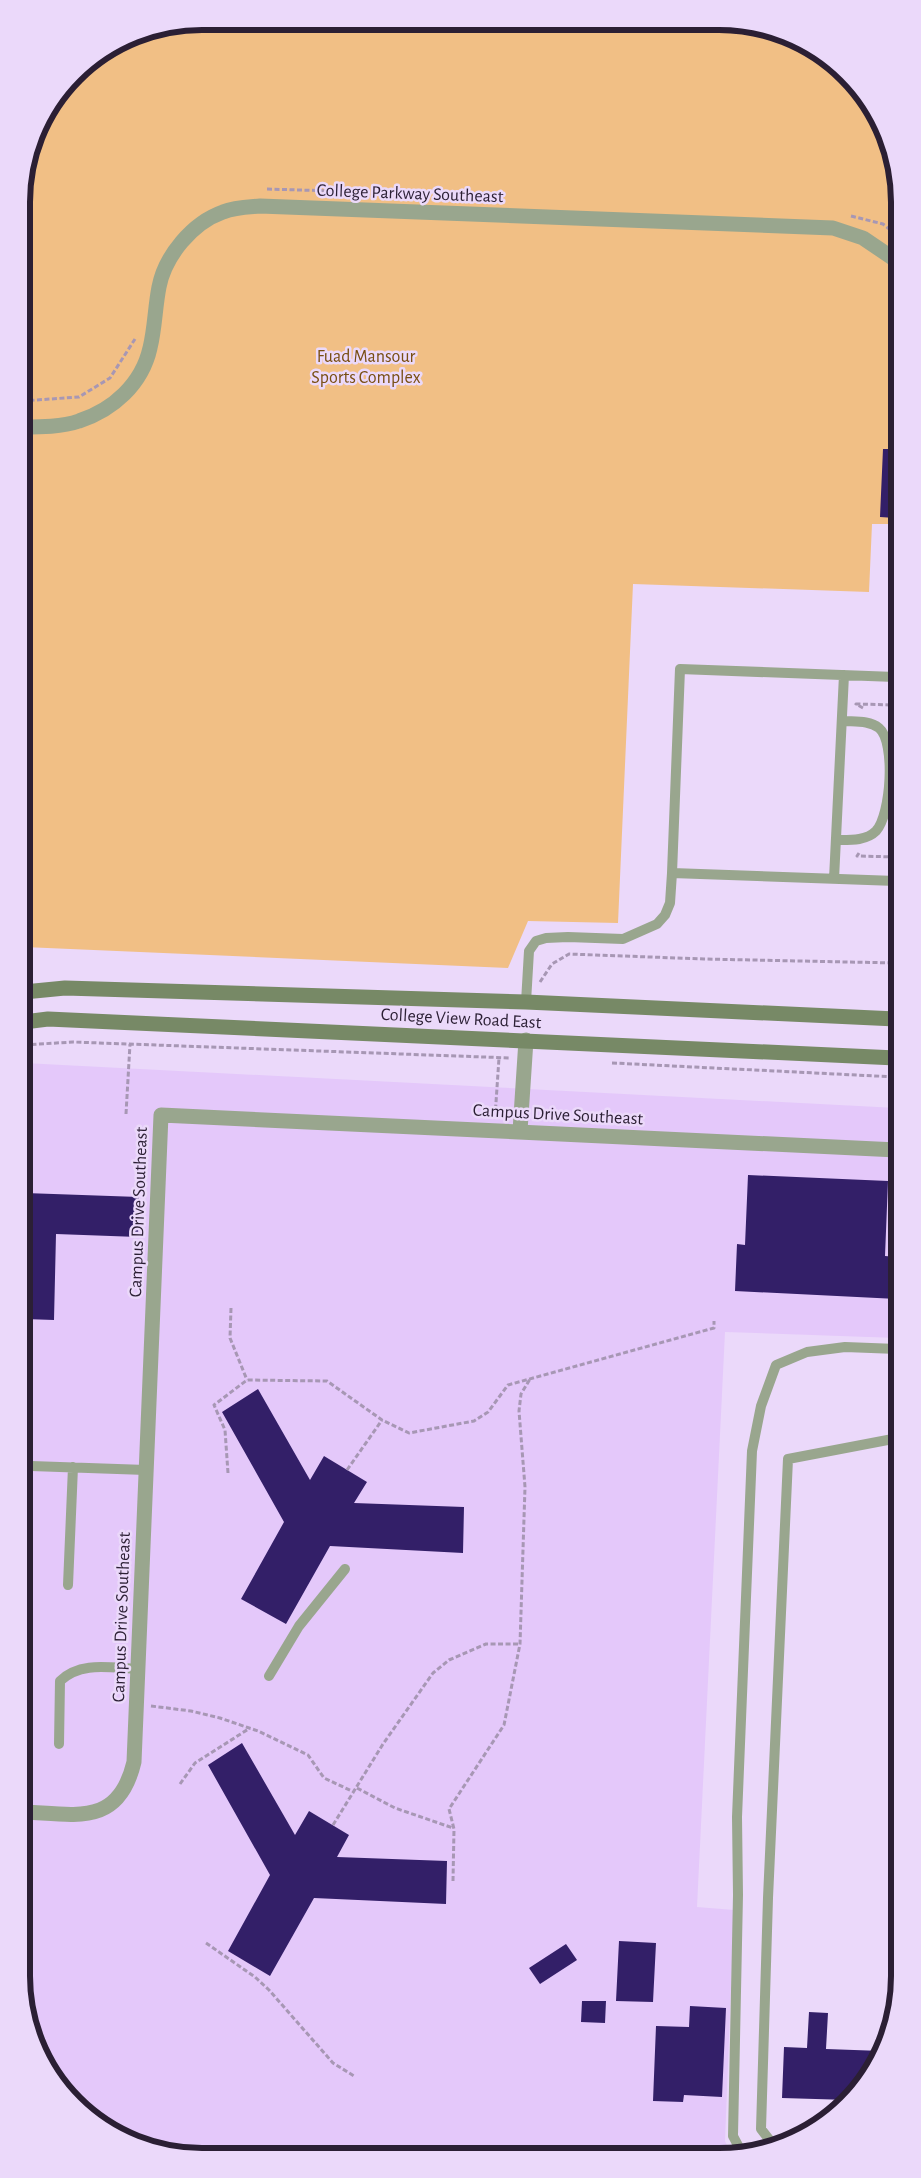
<svg xmlns="http://www.w3.org/2000/svg" width="921" height="2178" viewBox="0 0 921 2178" font-family="'Alegreya Sans',sans-serif">
	<style>
		.built { fill: #e4c8fa }
		.green { fill: #f1bf85 }
		.building { fill: #331f68 }
		.lines { fill: none; stroke-linecap: round; stroke-linejoin: round }
		.path { stroke: #a797b4; stroke-width: 3; stroke-dasharray: 5 2.5; stroke-linecap: butt }
		.service { stroke: #99a68e; stroke-width: 10 }
		.minor { stroke: #99a68e; stroke-width: 15 }
		.tertiary { stroke: #99a68e; stroke-width: 15 }
		.secondary { stroke: #778966; stroke-width: 15 }
		.labels { text-anchor: middle; stroke-width: 5; stroke-linejoin: round; paint-order: stroke }
		.street-label { font-size: 18px; fill: #2b1f34; stroke: #ebd9fa }
		.park-label { font-size: 18px; fill: #784e12; stroke: #ebd9fa }
		.rim { fill: none; stroke: #2b1f34; stroke-width: 6 }
	</style>
	<rect width="100%" height="100%" fill="#ebd9fa"/>
	<path class="built" d="M 24,1063 L 897,1108 L 897,1338 L 725,1332 L 697,1907 L 734,1910 L 725,2141 L 730,2151 L 167,2153 L 83,2112 L 46,2067 L 27,2022 Z"/>
	<path class="green" d="M 202,21 L 754,25 L 838,66 L 875,111 L 894,156 L 895,524 L 872,524 L 869,592 L 633,584 L 618,923 L 528,921 L 508,968 L 24,947 L 22,190 L 40,122 L 83,66 L 133,35 Z"/>
	<path class="building" d="M 883,449 L 895,449 L 895,518 L 880,517 Z
		M 748,1175 L 888,1181 L 885,1256 L 897,1257 L 897,1299 L 735,1291 L 737,1244 L 745,1245 Z
		M 25,1193 L 139,1197 L 138,1237 L 56,1234 L 54,1320 L 25,1319 Z
		M 258,1389 L 310,1480 L 324,1456 L 367,1482 L 354,1503 L 464,1507 L 463,1553 L 330,1546 L 286,1624 L 241,1599 L 284,1522 L 222,1412 Z
		M 242,1743 L 295,1835 L 309,1811 L 349,1835 L 337,1857 L 447,1861 L 446,1904 L 314,1898 L 270,1976 L 228,1951 L 270,1875 L 208,1765 Z
		M 619,1941 L 656,1943 L 653,2002 L 616,2001 Z
		M 566,1944 L 577,1960 L 540,1984 L 529,1968 Z
		M 582,2001 L 606,2001 L 605,2023 L 581,2022 Z
		M 690,2006 L 726,2008 L 722,2097 L 684,2095 L 683,2102 L 653,2101 L 656,2026 L 689,2027 Z
		M 809,2012 L 828,2013 L 826,2049 L 882,2051 L 855,2095 L 849,2100 L 782,2098 L 784,2047 L 807,2048 Z"/>
	<g class="lines">
		<path class="path" d="M 267,189 L 333,191
			M 851,216 L 883,224 L 894,233
			M 22,401 L 79,397 L 110,378 L 135,339
			M 863,708 L 856,704 L 895,705
			M 859,853 L 857,856 L 896,857
			M 540,982 L 552,964 L 569,954 L 704,959 L 896,963
			M 24,1045 L 73,1042 L 511,1058
			M 612,1063 L 897,1077
			M 126,1114 L 130,1044
			M 495,1117 L 499,1058
			M 231,1308 L 230,1338 L 247,1380
			M 347,1470 L 382,1420
			M 228,1473 L 225,1430 L 214,1405 L 247,1380 L 327,1381 L 382,1420 L 409,1433 L 474,1421 L 488,1412 L 508,1385 L 714,1328 L 714,1321
			M 151,1706 L 191,1711 L 220,1718 L 258,1731 L 308,1755 L 324,1778 L 354,1792
			M 180,1784 L 195,1763 L 250,1728
			M 357,1788 L 395,1808 L 453,1828
			M 333,1825 L 383,1744 L 433,1673 L 449,1660 L 486,1644 L 520,1644
			M 453,1881 L 454,1829 L 449,1809 L 504,1725 L 520,1644 L 525,1487 L 519,1411 L 521,1394 L 530,1379
			M 206,1943 L 255,1977 L 269,1990 L 333,2063 L 354,2076"/>
		<path class="service" d="M 836,840 C 850,840 866,841 876,831 C 891,815 896,742 879,728 C 869,720 855,722 842,721
			M 672,873 L 896,881
			M 834,879 L 844,675
			M 526,1002 L 529,951 L 536,941 L 546,938 L 568,937 L 623,939 L 657,924 L 665,915 L 670,903 L 672,873 L 680,669 L 895,677
			M 31,1466 L 146,1470
			M 68,1585 L 73,1467
			M 269,1676 L 299,1626 L 345,1569
			M 59,1744 L 60,1681 C 81,1661 110,1668 137,1669
			M 775,2147 L 761,2129 L 768,1898 L 788,1459 L 898,1438
			M 741,2151 L 733,2136 L 738,1895 L 737,1817 L 752,1451 L 761,1406 L 776,1365 L 807,1352 L 845,1347 L 897,1349"/>
		<path class="minor" d="M 520,1131 L 526,1040
			M 27,1812 C 79,1815 119,1825 134,1762 L 161,1115 L 897,1150"/>
		<path class="tertiary" d="M 22,427 C 41,427 62,427 79,421 C 113,410 142,384 150,348 C 155,328 155,307 159,287 C 165,256 192,223 223,212 C 235,207 248,207 260,206 L 833,228 L 863,238 L 894,259"/>
		<path class="secondary" d="M 24,992 L 65,988 L 526,1002 L 896,1019
			M 24,1022 L 48,1019 L 896,1058"/>
	</g>
	<g class="labels">
		<g class="street-label">
			<text transform="translate(410 193) rotate(2)" y="6">College Parkway Southeast</text>
			<text transform="translate(461 1018) rotate(3)" y="6">College View Road East</text>
			<text transform="translate(558 1114) rotate(3)" y="6">Campus Drive Southeast</text>
			<text transform="translate(138 1212) rotate(-88)" y="6">Campus Drive Southeast</text>
			<text transform="translate(121 1617) rotate(-88)" y="6">Campus Drive Southeast</text>
		</g>
		<g class="park-label">
			<text x="366" y="362">Fuad Mansour<tspan x="366" dy="21">Sports Complex</tspan></text>
		</g>
	</g>
	<path d="M0 0H921V2178H0ZM202 30H719A172 172 0 0 1 891 202V1976A172 172 0 0 1 719 2148H202A172 172 0 0 1 30 1976V202A172 172 0 0 1 202 30Z" fill="#ebd9fa" fill-rule="evenodd"/>
	<path class="rim" d="M202 30H719A172 172 0 0 1 891 202V1976A172 172 0 0 1 719 2148H202A172 172 0 0 1 30 1976V202A172 172 0 0 1 202 30Z"/>
</svg>
